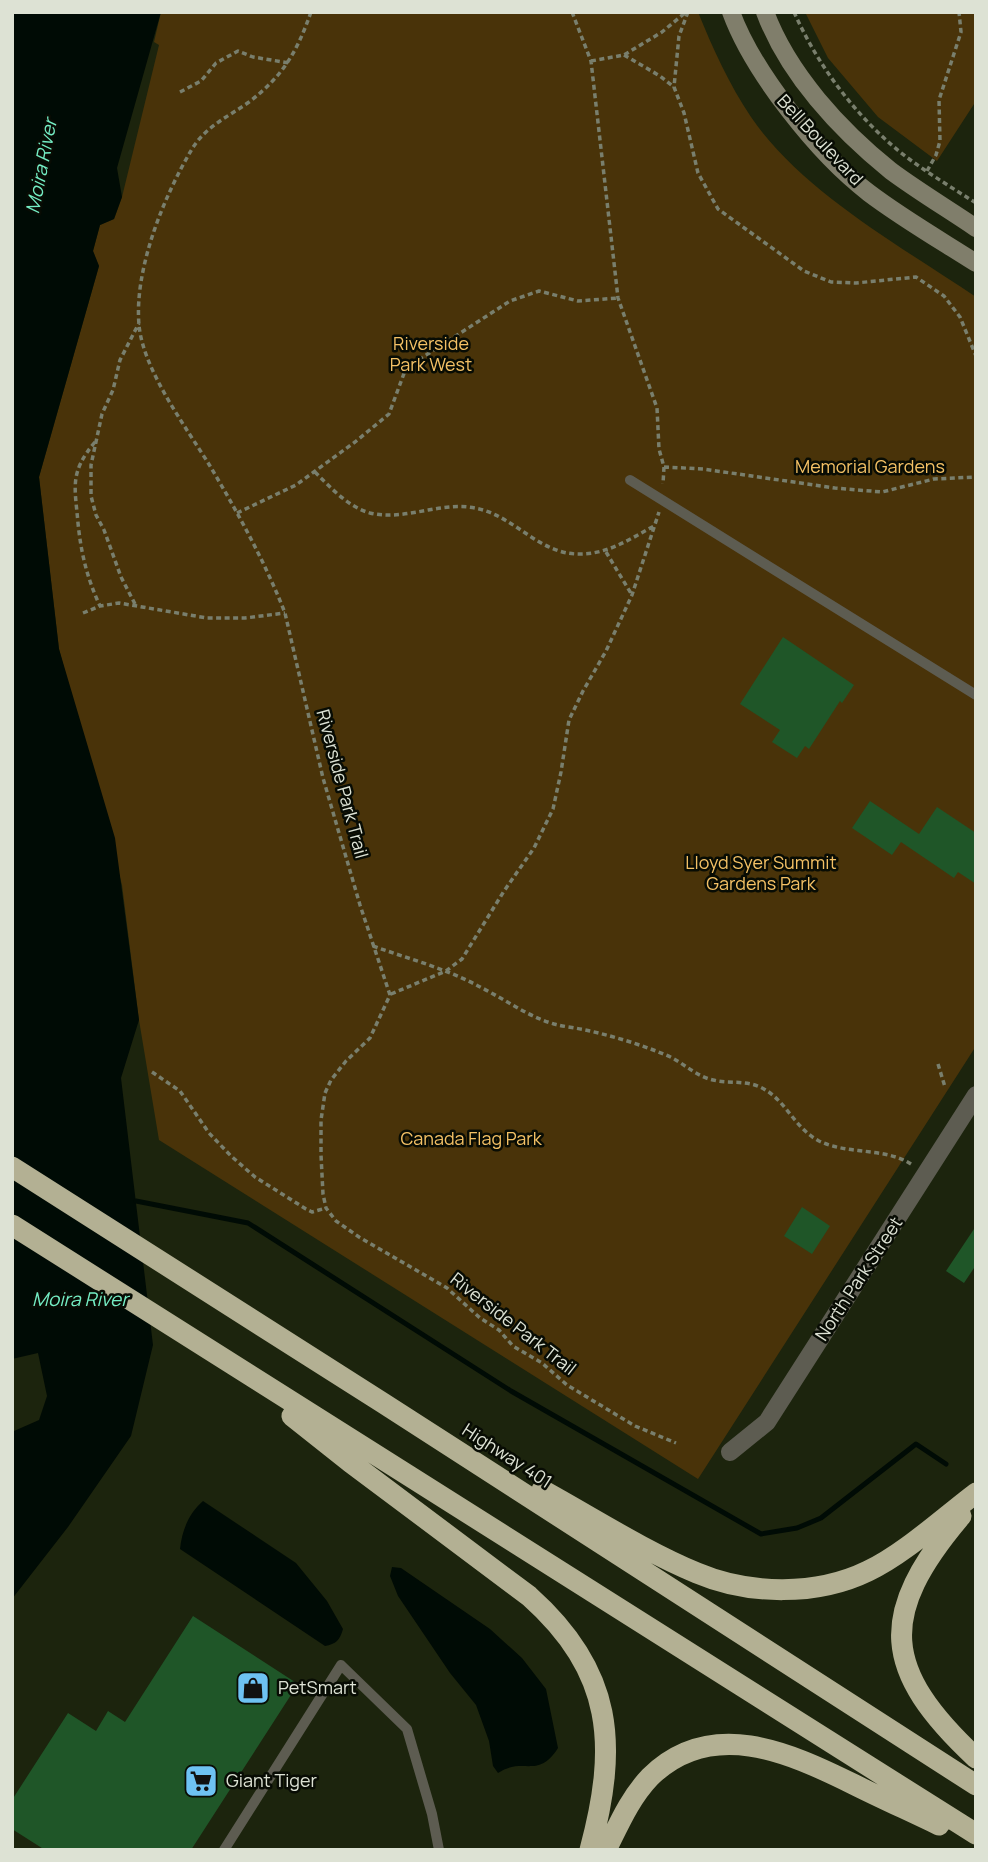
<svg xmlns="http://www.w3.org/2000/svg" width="988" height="1862" viewBox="0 0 988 1862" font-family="Manrope,sans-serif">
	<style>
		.green { fill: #493309 }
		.water { fill: #000b05 }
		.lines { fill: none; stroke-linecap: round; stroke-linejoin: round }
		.stream { stroke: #000b05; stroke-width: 5 }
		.building { fill: #1f5628 }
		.path { stroke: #797f6d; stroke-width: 3.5; stroke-dasharray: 5 3.5; stroke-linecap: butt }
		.service { stroke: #5d5c51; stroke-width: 10 }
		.minor { stroke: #5d5c51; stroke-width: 18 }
		.secondary { stroke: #807e6b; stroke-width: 18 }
		.motorway { stroke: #b3b093; stroke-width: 21 }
		.labels { text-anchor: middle; stroke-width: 5; stroke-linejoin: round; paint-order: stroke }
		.street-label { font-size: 18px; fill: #dde2d4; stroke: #080c04 }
		.park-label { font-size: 18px; fill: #f4c165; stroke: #080c04 }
		.poi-label { font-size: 18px; fill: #dde2d4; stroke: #080c04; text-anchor: start }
		.water-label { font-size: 19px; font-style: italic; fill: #74edc4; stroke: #080c04 }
	</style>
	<rect width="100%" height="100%" fill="#1c240d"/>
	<path class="green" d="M 161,12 L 698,12 C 713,49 729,84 751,117 C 801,191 902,247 976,297 L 976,1046 L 698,1479 L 159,1140 L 139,1020 L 122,885 L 59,649 L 39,477 L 99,266 L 93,251 L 100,225 L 114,219 L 122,197 L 159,45 L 154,42 Z
		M 805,12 L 976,12 L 976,101 L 937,161 L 878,117 L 828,58 Z"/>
	<path class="water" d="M 12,12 L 161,12 L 117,168 L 122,197 L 114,219 L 100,225 L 93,251 L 99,266 L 39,477 L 59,649 L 115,838 L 139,1020 L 121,1078 L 153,1345 L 131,1436 L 68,1527 L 12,1599 L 12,1428 L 14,1431 L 39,1420 L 47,1396 L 38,1353 L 12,1359 Z
		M 203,1501 L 296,1563 L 327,1601 L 343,1629 C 340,1640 336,1644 325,1646 L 180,1549 C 182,1530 189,1513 203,1501 Z
		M 392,1567 L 401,1568 L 490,1629 L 522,1658 L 546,1689 L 558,1748 C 538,1780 523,1756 498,1773 L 493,1766 L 489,1741 L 476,1705 L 450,1673 L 398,1596 L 390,1576 Z"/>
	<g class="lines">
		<path class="stream" d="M 136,1201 L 248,1223 L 511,1391 L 761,1534 L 797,1528 L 821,1518 L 916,1444 L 946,1464"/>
	</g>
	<path class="building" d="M 783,637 L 854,685 L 842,703 L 840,701 L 809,749 L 805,746 L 797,758 L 772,742 L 780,730 L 740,704 Z
		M 870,801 L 919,834 L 937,807 L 976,833 L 976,884 L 958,872 L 954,878 L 901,842 L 892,855 L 852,828 Z
		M 802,1207 L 830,1226 L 812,1254 L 784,1236 Z
		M 976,1226 L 976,1265 L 964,1283 L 946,1271 Z
		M 193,1616 L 298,1684 L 191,1850 L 45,1850 L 12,1829 L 12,1800 L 68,1713 L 96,1731 L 108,1711 L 125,1722 Z"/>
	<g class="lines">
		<path class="path" d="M 311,12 C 297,52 283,76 249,102 C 228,117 206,126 192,149 C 164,196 134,269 139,325 C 143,370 186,427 210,466 C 238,513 265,562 285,613 L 323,778 L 360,905 L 390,995 L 370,1038 L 346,1061 L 331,1080 L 325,1093 L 321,1120 L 321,1155 L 323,1194 L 326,1208 L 336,1221 L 359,1237 L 447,1288 L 480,1318 L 499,1330 L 513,1346 L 542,1363 L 567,1385 L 635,1426 L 676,1443
			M 572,12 L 591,61 L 618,298 L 657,408 L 659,449 L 664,467 L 663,484
			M 688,12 L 679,36 L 674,87 L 684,113 L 698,173 L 718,209 L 804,271 L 831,282 L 856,283 L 916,277 L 944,296 L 960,317 L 976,356
			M 794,12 C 818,66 855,115 900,152 C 924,171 951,187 976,203
			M 624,55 L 660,76 L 674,87
			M 591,61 L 624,55 L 662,32 L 686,12
			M 180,92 L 201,81 L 216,63 L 238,51 L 253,57 L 289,63
			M 927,171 L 936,155 L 940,141 L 939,100 L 961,32 L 959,12
			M 95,442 C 69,473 75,487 78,523 C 81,553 87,578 100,606
			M 976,450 L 976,480
			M 664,467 L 703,469 L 835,488 L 882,492 L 934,479 L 976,477
			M 315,472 C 330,487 348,507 370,513 C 407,522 445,498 483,510 C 517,520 542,555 580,554 C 608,554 630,539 654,526
			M 237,513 L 296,485 L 355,442 L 389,414 L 406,368 L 510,301 L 539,291 L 578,301 L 618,298
			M 606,552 L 632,595
			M 135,604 L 121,577 L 104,530 L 96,515 L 91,496 L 91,465 L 102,414 L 113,390 L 120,360 L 139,323
			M 83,613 L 100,606 L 119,603 L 207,618 L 245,618 L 285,613
			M 373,946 C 409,959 448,969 482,988 C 506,1000 527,1016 554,1024 C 565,1027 578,1028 590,1031 C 616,1037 642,1045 666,1055 C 683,1062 695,1076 713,1080 C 729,1084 745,1080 760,1087 C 785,1098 794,1128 819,1141 C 848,1155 884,1147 911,1164
			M 391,994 L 446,971 L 462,959 L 504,891 L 534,848 L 553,809 L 561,772 L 569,720 L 583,691 L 606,651 L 632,595 L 659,512
			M 938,1064 L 945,1087
			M 152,1072 L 180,1091 L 209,1133 L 231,1156 L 255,1177 L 306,1209 L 312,1212 L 326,1208"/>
		<path class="service" d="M 630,480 L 976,695
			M 224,1850 L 341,1665 L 407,1729 L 432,1814 L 439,1850"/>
		<path class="minor" d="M 730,1452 L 767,1422 L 976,1095"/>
		<path class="secondary" d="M 731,12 C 753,72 818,154 869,193 C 902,218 940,240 976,263
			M 765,12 C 788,74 840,130 891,171 C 918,191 948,209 976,228"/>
		<path class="motorway" d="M 12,1167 L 383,1403 L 976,1785
			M 12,1225 L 976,1834
			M 292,1416 L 350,1462 L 529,1596 C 614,1672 618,1745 590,1850
			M 542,1490 C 593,1518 644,1551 697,1573 C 749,1595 817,1596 868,1571 C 904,1554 943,1518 976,1493
			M 961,1516 C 877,1615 882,1670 976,1758
			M 606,1850 C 619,1824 630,1798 650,1777 C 711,1717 788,1752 853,1784 C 881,1798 910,1811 939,1825"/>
	</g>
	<defs>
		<symbol id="shop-square" viewBox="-11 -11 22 22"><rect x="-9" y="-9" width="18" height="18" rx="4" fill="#6ec2f3" stroke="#080c04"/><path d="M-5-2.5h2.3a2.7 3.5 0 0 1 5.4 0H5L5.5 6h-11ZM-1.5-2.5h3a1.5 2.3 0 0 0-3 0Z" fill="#111"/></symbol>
		<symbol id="supermarket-square" viewBox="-11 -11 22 22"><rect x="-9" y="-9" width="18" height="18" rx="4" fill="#6ec2f3" stroke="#080c04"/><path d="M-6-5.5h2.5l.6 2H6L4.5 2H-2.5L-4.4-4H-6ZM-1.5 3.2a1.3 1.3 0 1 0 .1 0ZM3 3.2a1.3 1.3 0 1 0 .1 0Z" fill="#111"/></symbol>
	</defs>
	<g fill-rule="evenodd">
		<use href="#shop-square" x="234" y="1669" width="38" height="38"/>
		<use href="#supermarket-square" x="182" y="1762" width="38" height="38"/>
	</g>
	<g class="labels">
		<g class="street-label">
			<text transform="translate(820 140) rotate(47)" y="6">Bell Boulevard</text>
			<text transform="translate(342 784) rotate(75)" y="6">Riverside Park Trail</text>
			<text transform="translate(859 1279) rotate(-57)" y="6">North Park Street</text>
			<text transform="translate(513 1324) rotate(38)" y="6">Riverside Park Trail</text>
			<text transform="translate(507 1456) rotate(33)" y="6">Highway 401</text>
		</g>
		<g class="park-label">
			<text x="431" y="350">Riverside<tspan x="431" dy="21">Park West</tspan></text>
			<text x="870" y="473">Memorial Gardens</text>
			<text x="761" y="869">Lloyd Syer Summit<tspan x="761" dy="21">Gardens Park</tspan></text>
			<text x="471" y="1145">Canada Flag Park</text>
		</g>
		<g class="poi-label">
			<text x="278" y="1694">PetSmart</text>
			<text x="226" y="1787">Giant Tiger</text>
		</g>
		<g class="water-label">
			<text transform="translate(41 166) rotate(-79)" y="7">Moira River</text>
			<text x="80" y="1306">Moira River</text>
		</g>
	</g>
	<rect width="988" height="1862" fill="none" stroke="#dde2d4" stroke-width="28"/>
</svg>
